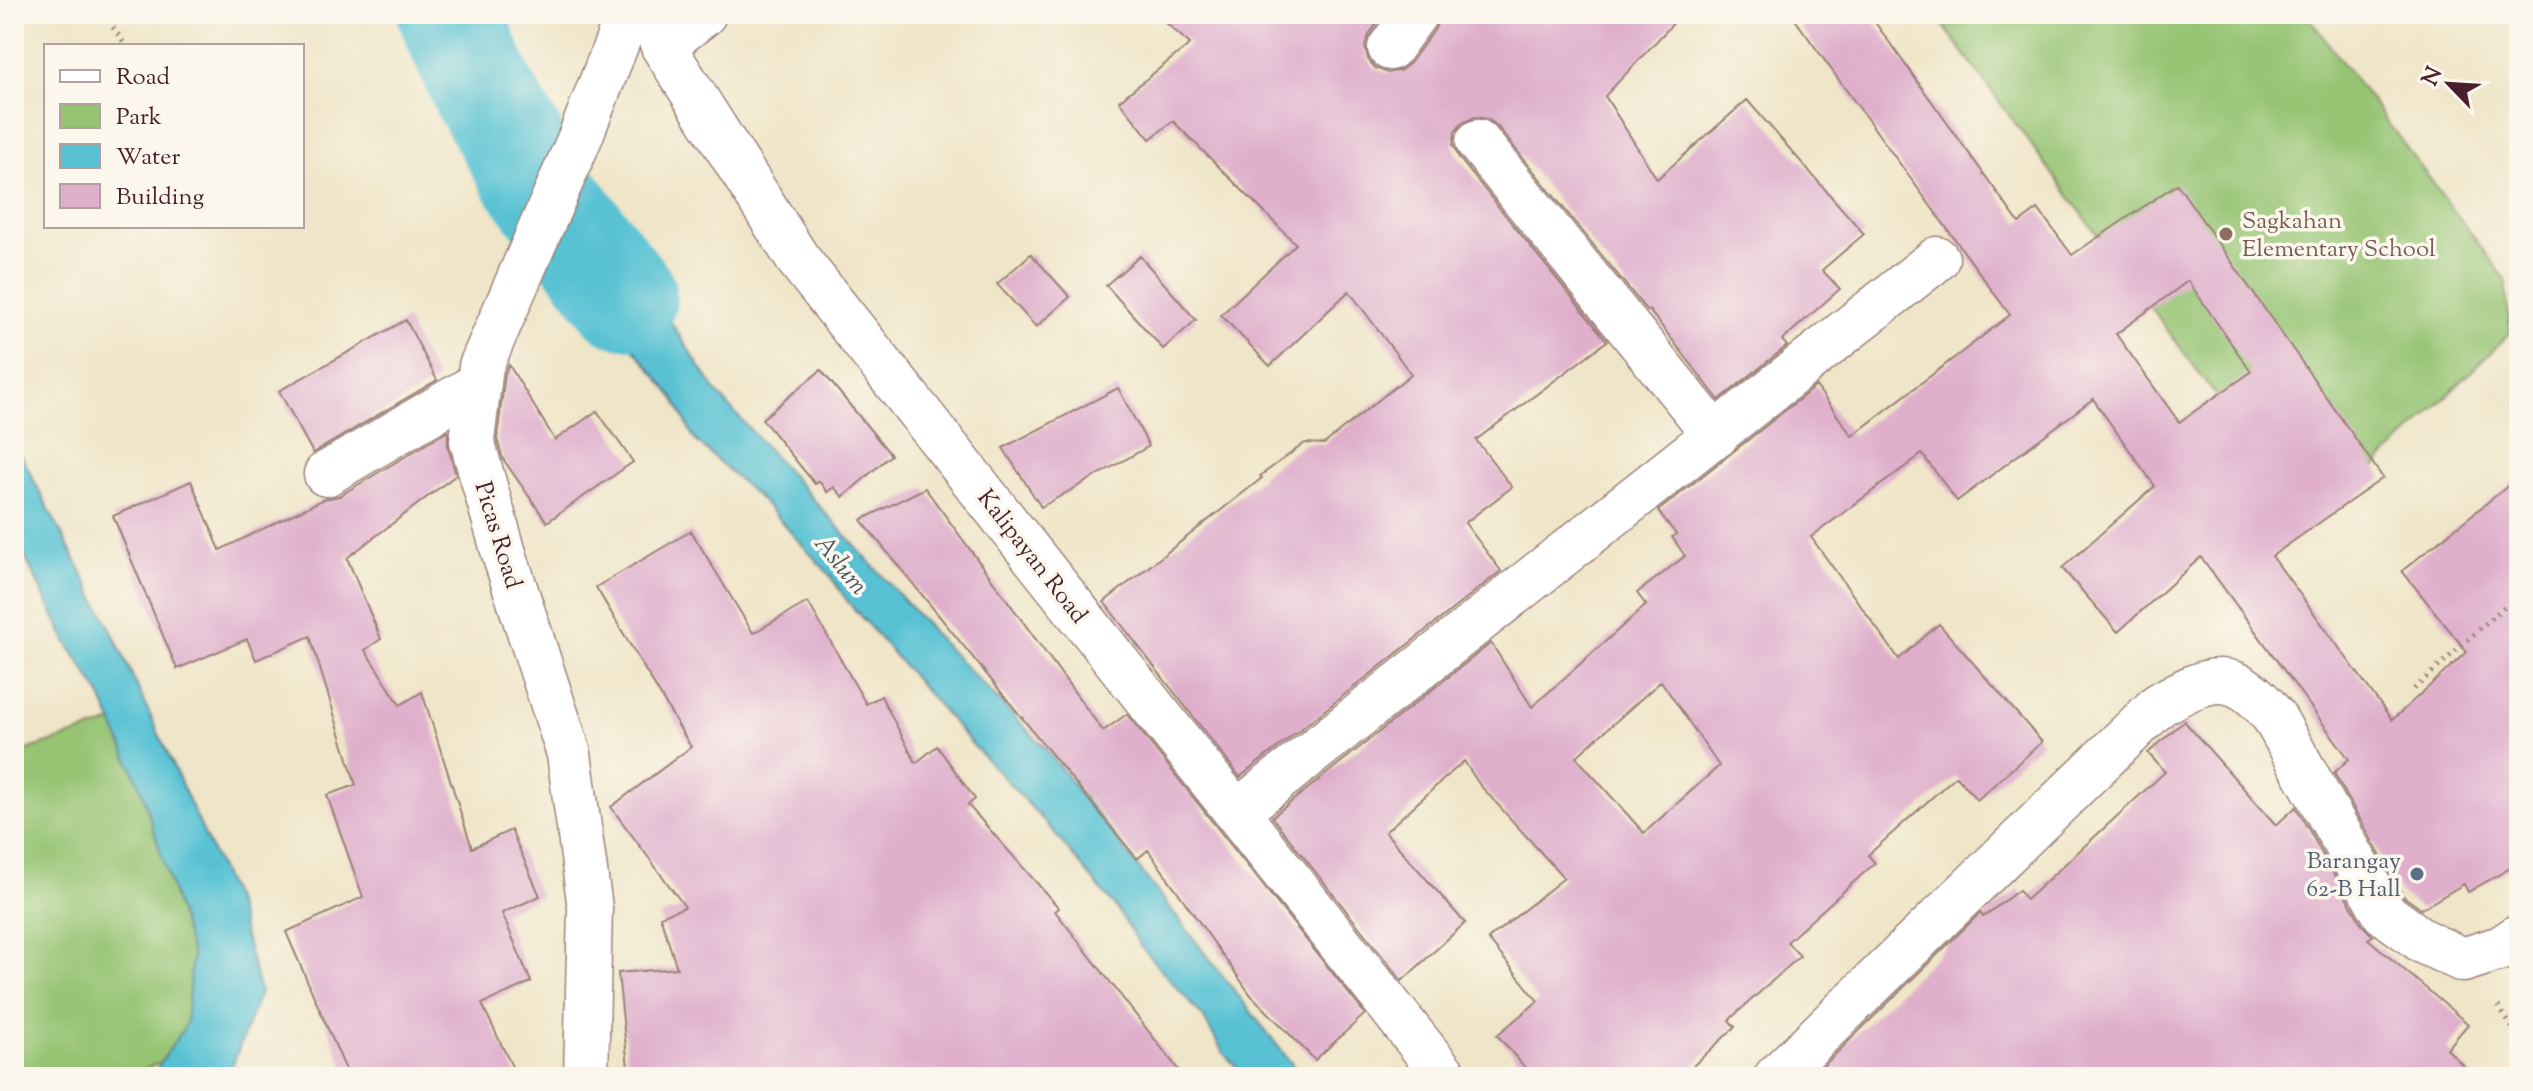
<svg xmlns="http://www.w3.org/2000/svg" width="2533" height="1091" viewBox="0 0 2533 1091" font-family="'Sorts Mill Goudy',serif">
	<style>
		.green { fill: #96c473; stroke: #70724f; stroke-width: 2 }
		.water { fill: #58c2d4; stroke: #517080; stroke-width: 2 }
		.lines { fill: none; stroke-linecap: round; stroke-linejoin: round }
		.river { stroke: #58c2d4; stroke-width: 104 }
		.building { fill: #dfafcc; fill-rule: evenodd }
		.minor-casing { stroke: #9c827a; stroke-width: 47 }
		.path { stroke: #9c827a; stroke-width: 5; stroke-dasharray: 2 6; stroke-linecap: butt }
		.minor { stroke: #fff; stroke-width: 44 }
		.education-dot { fill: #8d6e63; stroke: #fbf7ec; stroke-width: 3 }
		.service-dot { fill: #5c6f8a; stroke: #fbf7ec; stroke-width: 3 }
		.labels { text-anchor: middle; stroke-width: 7; stroke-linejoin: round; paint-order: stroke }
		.education-label { font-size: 24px; fill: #785e54; stroke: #fbf7ec; text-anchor: start }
		.street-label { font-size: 24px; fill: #4a1f2b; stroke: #fbf7ec }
		.service-label { font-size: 24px; fill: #4e5e75; stroke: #fbf7ec; text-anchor: end }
		.water-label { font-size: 26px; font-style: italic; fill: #4f5866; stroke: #fbf7ec }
	</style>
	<rect width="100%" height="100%" fill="#fbf7ec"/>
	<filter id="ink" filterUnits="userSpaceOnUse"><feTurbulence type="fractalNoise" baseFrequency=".0125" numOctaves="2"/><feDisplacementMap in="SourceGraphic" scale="16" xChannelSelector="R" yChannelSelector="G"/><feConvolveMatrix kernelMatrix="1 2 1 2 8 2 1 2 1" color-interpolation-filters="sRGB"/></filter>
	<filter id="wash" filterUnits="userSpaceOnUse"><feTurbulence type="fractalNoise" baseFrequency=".006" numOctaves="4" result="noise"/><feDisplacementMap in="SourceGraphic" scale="32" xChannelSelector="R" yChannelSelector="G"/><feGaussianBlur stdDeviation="1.8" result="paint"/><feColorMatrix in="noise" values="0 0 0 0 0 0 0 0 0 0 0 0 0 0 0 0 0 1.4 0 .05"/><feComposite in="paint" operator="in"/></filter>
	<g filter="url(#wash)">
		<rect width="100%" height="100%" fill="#efe5c8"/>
		<path class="green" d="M 1935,14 L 2306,14 L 2505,279 L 2510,333 L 2373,469 L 2274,475 Z
			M 129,717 L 227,1036 L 124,1077 L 14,1077 L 14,754 Z"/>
		<path class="water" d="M 411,14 L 485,14 L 516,63 L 546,142 L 517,191 Z
			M 581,197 L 651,292 L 717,393 L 950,651 L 1044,747 L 1302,1077 L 1246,1077 L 1224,1054 L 1203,1017 L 1141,947 L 1117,909 L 1046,823 L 971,743 L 848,602 L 828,573 L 763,502 L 694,439 L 675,399 L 591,297 L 574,268 L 554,246 Z
			M 14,442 L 111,629 L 236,904 L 260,992 L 228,1077 L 151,1077 L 186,1025 L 192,956 L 142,791 L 99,692 L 66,641 L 14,534 Z"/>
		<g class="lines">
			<path class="river" d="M 450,14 L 483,91 L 532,175 L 625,297"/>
		</g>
		<g id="blocks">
			<path class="building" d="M 1156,14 L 1384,14 L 1370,33 L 1365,46 L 1368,59 L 1375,68 L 1388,73 L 1401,70 L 1410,63 L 1435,29 L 1440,14 L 1682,14 L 1605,96 L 1657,179 L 1747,100 L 1864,234 L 1822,270 L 1840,289 L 1782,340 L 1787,346 L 1719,400 L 1649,310 L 1647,311 L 1497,126 L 1488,119 L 1475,117 L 1462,123 L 1455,132 L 1453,145 L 1459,158 L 1607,341 L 1476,440 L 1512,487 L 1465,523 L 1501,571 L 1240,777 L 1104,602 L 1262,478 L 1260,476 L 1305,443 L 1324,444 L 1411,374 L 1349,291 L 1270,366 L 1221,315 L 1296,244 L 1173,121 L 1150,139 L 1119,101 L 1190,44 Z
				M 1791,14 L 1869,14 L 2019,223 L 2038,209 L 2072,255 L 2177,184 L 2383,478 L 2272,556 L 2392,720 L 2467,652 L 2402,571 L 2519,477 L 2519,863 L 2468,892 L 2464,884 L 2421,909 L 2403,896 L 2334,773 L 2349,759 L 2201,557 L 2118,632 L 2062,568 L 2155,486 L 2093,399 L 1957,501 L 1922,454 L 1811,537 L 1899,659 L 1939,624 L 2042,742 L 1977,800 L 1956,776 L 1868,855 L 1875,863 L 1787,942 L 1800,956 L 1729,1020 L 1735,1027 L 1681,1077 L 1533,1077 L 1497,1035 L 1538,1001 L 1488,939 L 1564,878 L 1479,784 L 1464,761 L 1385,832 L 1465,923 L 1402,981 L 1272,817 L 1491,643 L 1532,707 L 1646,605 L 1637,593 L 1685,556 L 1672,537 L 1676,534 L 1658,511 L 1816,386 L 1852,436 L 2010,315 ZM 2188,281 L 2251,372 L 2179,422 L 2116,334 ZM 1661,681 L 1719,766 L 1644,833 L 1576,757 Z
				M 1031,254 L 1070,297 L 1036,327 L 997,284 Z
				M 1140,256 L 1196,320 L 1163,349 L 1106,285 Z
				M 406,320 L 437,380 L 313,453 L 279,391 Z
				M 509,365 L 555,440 L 597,411 L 633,462 L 547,522 L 503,459 L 497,439 L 505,373 Z
				M 821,370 L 891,455 L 843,497 L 834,487 L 827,492 L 819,481 L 815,484 L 762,419 Z
				M 1118,388 L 1149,446 L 1041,507 L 1003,448 Z
				M 448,431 L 448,447 L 456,475 L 347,558 L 381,639 L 365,650 L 400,705 L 422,692 L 472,848 L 511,830 L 540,896 L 502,913 L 531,982 L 482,1004 L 517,1077 L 349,1077 L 286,932 L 363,897 L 327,795 L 356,785 L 310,636 L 256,660 L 247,639 L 177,669 L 113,516 L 191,481 L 220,550 L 324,499 L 339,496 Z
				M 925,488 L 1103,731 L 1127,714 L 1365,1014 L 1315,1060 L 1251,995 L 1148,850 L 1137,859 L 861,520 Z
				M 691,531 L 753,633 L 808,602 L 866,704 L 881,696 L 916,763 L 937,746 L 975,799 L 968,805 L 1059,908 L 1055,911 L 1184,1077 L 629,1077 L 618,973 L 677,968 L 660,916 L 685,907 L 611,807 L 691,747 L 596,587 Z
				M 2184,721 L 2276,825 L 2296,807 L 2362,925 L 2373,936 L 2368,939 L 2468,1024 L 2447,1049 L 2474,1077 L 1812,1077 L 1980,913 L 1983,917 L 2019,890 L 2026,900 L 2165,772 L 2148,753 Z"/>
		</g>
	</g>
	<g filter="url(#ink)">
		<use href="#blocks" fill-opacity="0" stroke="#9c827a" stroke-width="2"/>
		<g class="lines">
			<defs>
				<path id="minor" d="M 652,14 L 663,46 L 797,258 L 1446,1077
					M 663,46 L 704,14
					M 1390,48 L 1415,14
					M 1478,142 L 1716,436
					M 326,474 L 479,384
					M 1237,812 L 1937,259
					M 586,1077 L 590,908 L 569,754 L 505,557 L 472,441 L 481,366 L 579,140 L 628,14
					M 1776,1077 L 2159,705 C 2209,676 2234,666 2274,717 L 2384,913 L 2424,942 L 2463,960 L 2501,948 L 2519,936"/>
			</defs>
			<use href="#minor" class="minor-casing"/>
			<path class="path" d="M 104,14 L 126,46
				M 2414,689 L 2519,593
				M 2498,1006 L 2519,1038"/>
			<use href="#minor" class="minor"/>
		</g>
	</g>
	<circle class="education-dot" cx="2226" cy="234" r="8"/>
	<circle class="service-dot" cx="2417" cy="874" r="8"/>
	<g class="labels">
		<g class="education-label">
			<text x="2242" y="228">Sagkahan<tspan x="2242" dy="28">Elementary School</tspan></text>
		</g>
		<g class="street-label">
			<text transform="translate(499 535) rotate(73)" y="8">Picas Road</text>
			<text transform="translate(1033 556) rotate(52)" y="8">Kalipayan Road</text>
		</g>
		<g class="service-label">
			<text x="2401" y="868">Barangay<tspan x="2401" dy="28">62-B Hall</tspan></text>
		</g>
		<g class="water-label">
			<text transform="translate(842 564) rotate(51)" y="9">Aslum</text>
		</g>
	</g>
	<rect width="2533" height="1091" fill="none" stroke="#fbf7ec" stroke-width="48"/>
	<rect x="44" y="44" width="260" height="184" fill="#fbf7ec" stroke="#b4a19f" stroke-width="2"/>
	<rect x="60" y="70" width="40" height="12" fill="#ffffff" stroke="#b4a19f" stroke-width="2"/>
	<text x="116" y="84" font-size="24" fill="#4a1f2b">Road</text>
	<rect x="60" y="104" width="40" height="24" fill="#96c473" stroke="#b4a19f" stroke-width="2"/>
	<text x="116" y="124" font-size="24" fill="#4a1f2b">Park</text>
	<rect x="60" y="144" width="40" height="24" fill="#58c2d4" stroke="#b4a19f" stroke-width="2"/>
	<text x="116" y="164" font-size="24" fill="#4a1f2b">Water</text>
	<rect x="60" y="184" width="40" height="24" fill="#dfafcc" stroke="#b4a19f" stroke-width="2"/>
	<text x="116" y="204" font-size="24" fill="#4a1f2b">Building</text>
	<g transform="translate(2449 84) rotate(295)" stroke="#fbf7ec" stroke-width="6" paint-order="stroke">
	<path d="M0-6L14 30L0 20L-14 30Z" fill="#4a1f2b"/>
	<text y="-12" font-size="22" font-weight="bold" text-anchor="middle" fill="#4a1f2b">N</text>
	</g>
</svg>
